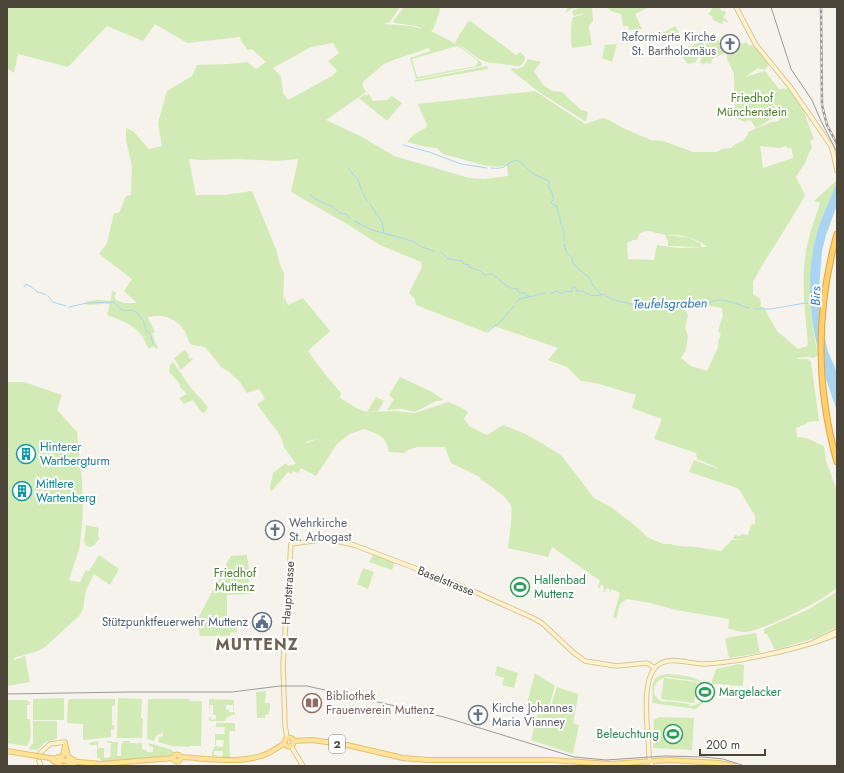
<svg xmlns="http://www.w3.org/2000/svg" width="844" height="773" viewBox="0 0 844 773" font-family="Jost,sans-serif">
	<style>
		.green { fill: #d2eab5; fill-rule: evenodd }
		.water { fill: #a9d4f2 }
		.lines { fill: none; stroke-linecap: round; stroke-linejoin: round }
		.stream { stroke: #a9d4f2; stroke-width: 1 }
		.secondary-casing { stroke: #d6c79b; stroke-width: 5.5 }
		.primary-casing { stroke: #e6c16a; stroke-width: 6 }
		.highway-casing { stroke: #e0a43c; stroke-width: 7 }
		.secondary { stroke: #fff3cd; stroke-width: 3.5 }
		.primary { stroke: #ffe39c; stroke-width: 4 }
		.highway { stroke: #ffcf6e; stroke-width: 5 }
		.tram { stroke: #9a9a9a; stroke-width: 1 }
		.rail-casing { stroke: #9a9a9a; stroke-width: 2.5 }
		.rail { stroke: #fff; stroke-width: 1; stroke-dasharray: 3; stroke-linecap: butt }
		.primary-bridge-casing { stroke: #e6c16a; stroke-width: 6; stroke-linecap: butt }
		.primary-bridge { stroke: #ffe39c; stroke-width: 4 }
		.labels { text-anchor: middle; stroke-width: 4; stroke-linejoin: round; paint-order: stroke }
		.shield { fill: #fff; stroke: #817c74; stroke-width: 1 }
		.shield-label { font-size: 11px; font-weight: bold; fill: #4b4439 }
		.worship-label { font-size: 12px; fill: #5b616d; stroke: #fff; text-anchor: start }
		.park-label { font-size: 12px; fill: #4a7f2a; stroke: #fff }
		.culture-label { font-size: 12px; fill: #0d838f; stroke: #fff; text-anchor: start }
		.leisure-label { font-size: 12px; fill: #27864d; stroke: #fff; text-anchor: start }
		.street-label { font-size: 12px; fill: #4b4439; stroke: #fff }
		.service-label { font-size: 12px; fill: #4e5e75; stroke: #fff; text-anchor: end }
		.education-label { font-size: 12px; fill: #785e54; stroke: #fff; text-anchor: start }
		.water-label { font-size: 13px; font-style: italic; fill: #2e7ab2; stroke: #fff }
		.district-label { font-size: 16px; font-weight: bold; letter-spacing: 1px; fill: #6e6250; stroke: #fff }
	</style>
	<rect width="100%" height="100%" fill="#f6f3ec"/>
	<path class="green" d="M 7,7 L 400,7 L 390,22 L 384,24 L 411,26 L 423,29 L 417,26 L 395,23 L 393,22 L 394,20 L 404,7 L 441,7 L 434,28 L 431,31 L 456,44 L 455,43 L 459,35 L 469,21 L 470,21 L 516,55 L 520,52 L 525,57 L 524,62 L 520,66 L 517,66 L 486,62 C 475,58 467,49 457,44 L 482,63 L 481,66 L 416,79 L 410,58 L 430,51 L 429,48 L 396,59 L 384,64 L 364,81 L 362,84 L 366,92 L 326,120 L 360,136 L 394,156 L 469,178 L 484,179 L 508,176 L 507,165 L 497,167 L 483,165 L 443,154 L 437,148 L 427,147 L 407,142 L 414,134 L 426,128 L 427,125 L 418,104 L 535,91 L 585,124 L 603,118 L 607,119 L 623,128 L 651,140 L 663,141 L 693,152 L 717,152 L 722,149 L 731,148 C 738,141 746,143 748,132 L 771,122 L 779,121 L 782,113 L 771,100 L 775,108 L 771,111 L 775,117 L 756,128 L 751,121 L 748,120 L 745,122 L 736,118 L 735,116 L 734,74 L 727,59 L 727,54 L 737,46 L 738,41 L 743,44 L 746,42 L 749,46 L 752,45 L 769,64 L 765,70 L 758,68 L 745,77 L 765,71 L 779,89 L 791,88 L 799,99 L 814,139 L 810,141 L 812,148 L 809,153 L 805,163 L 796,177 L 805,195 L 798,208 L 760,269 L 753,282 L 753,294 L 760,299 L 761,304 L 760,306 L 764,308 L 777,331 L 798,349 L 807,346 L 808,344 C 805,313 801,281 806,251 C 809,234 815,219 820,203 L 814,201 L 837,180 C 833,197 823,212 818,229 C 810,259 810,287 812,318 C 814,330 815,343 818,355 L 814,358 L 808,357 L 797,358 L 797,359 L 808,359 L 811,362 L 819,421 L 807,422 L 806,424 L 796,428 L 797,437 L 806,438 L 824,446 L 826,461 L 837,491 L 837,587 C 827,599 762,631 746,632 C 740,632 733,630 728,628 L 729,619 L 676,610 L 650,603 L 627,599 L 620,604 L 616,619 L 613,617 L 620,593 L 612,589 L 610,593 L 610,590 L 607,588 L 605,592 L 603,592 L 605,589 L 603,589 L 604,587 L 601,584 L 600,588 L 599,588 L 598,586 L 600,581 L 606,585 L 552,547 L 548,557 L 508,548 C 509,538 513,514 511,506 C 507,496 489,485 480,479 L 480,477 L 451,463 L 445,447 L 417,447 L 406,451 L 405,453 L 389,452 C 385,435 380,435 364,429 L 350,434 L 337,444 L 316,476 L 301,468 L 298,473 L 293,471 L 291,474 L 288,472 L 271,492 L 270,487 L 273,473 L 286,463 L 288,466 L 296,464 L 291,457 L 305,444 L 317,439 L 308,441 L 291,457 L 284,447 L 281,437 L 257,404 L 265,399 L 259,389 L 247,393 L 240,382 L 229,372 L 221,367 L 206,348 C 201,345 196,347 191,344 C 187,340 187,334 184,330 C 176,318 162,313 149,317 L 147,316 L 155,332 L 152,334 L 158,348 L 156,349 L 153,346 L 149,349 L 143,338 L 149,335 L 143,337 C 132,323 122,321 107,315 L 110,304 C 102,303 95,305 87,305 L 85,302 L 97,300 L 111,301 L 112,291 L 117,293 L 114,296 L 116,300 L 124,303 L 137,303 L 124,291 L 132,279 L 99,254 L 107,243 L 114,213 L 119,213 L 126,196 L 131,195 L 132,166 L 126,140 L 126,128 L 133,131 L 149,149 L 162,146 L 158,123 L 167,91 L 192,76 L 197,65 L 228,64 L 247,62 L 256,69 L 266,62 L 252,49 L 248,50 L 241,41 L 240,37 L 187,43 L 155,24 L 143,41 L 107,26 L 68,67 L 18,54 L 14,73 L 7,68 ZM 333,43 L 339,53 L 328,61 L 337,71 L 332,76 L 288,100 L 283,93 L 281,77 L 273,68 L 311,47 ZM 457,46 L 465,51 L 478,61 L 476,66 L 417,77 L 412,59 ZM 760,146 L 779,148 L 787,146 L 787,148 L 792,149 L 793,158 L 763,168 ZM 189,159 L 201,160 L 238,159 L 277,161 L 297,159 L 298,160 L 291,192 L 347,224 L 380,245 L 421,262 L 422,267 L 409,293 L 415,299 L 416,305 L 485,332 L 494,326 L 558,348 L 548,360 L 567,367 L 581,381 L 596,383 L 636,395 L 632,408 L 662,419 L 654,439 L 696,453 L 697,459 L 716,467 L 718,469 L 694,460 L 689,472 L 737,488 L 740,491 L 755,516 L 755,524 L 751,525 L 748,535 L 741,534 L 740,536 L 735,535 L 733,539 L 743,540 L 732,540 L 721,551 L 696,547 L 679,546 L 670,544 L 663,544 L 647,537 L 638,528 L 611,507 L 594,498 L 561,455 L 526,434 L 503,425 L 487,435 L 469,426 L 464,419 L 468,412 L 460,407 L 448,402 L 415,413 L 395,411 L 368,412 L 378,411 L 384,401 L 376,397 L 367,412 L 358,409 L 340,398 L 341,393 L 324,373 L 308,351 L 330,331 L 303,298 L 288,305 L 284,296 L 283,313 L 284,273 L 280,265 L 276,249 L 252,191 L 224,195 L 196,195 ZM 649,231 L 665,235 L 668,241 L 668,246 L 701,247 L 701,244 L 690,238 L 667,235 C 680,234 697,238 707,247 L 678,248 L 657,245 L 654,260 L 628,259 L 627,243 L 633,240 L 637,240 C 639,232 641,232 649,231 ZM 698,304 L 722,308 L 723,315 L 718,331 L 721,334 L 718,342 L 718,347 L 707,371 L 691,366 L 681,358 L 686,350 L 688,336 L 685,327 L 688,316 L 685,308 Z
		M 568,7 L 592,7 L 593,21 L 589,26 L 589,29 L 592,45 L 572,48 C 571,38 570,26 573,17 L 582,15 L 584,13 L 574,16 L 572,11 L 580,7 L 571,9 L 565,13 Z
		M 606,7 L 649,7 L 635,14 L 642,29 L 629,30 L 628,26 L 623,26 L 621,14 L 613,12 Z
		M 711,7 L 718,7 L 722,11 L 725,11 L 726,14 L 723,17 L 728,21 L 727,23 L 724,21 L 721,24 L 712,19 L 713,17 L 708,14 L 712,9 Z
		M 675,26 L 679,32 L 667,38 L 665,44 L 655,41 L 657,36 Z
		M 716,36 L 720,43 L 728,39 L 735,40 L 736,44 L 727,52 L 712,59 L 711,64 L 706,62 L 704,65 L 700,62 L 708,39 Z
		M 705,41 L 696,62 L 688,64 L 680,54 L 682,49 Z
		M 617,44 L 612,62 L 602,58 L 605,45 Z
		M 528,59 L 541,62 L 534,71 L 543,85 L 552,91 L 562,92 L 581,110 L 588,112 L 586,122 L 539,92 L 511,70 L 512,68 L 517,69 L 523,67 Z
		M 487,66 L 488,69 L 414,82 L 415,80 Z
		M 366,94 L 367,95 L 369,94 L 373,101 L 387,100 L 392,96 L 402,103 L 387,121 L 359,98 Z
		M 185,350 L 189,355 L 188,357 L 190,359 L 192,358 L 193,359 L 181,370 L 174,358 Z
		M 173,362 L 191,388 L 208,407 L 204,414 L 204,412 L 202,413 L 193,400 L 184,404 L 179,398 L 187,394 L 180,387 L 180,384 L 169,372 L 170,365 Z
		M 400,377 L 430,391 L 444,400 L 436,401 L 415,412 L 402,409 L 387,410 L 394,399 L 389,395 Z
		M 7,382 L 24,382 L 62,395 L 57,410 L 77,432 L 82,481 L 83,512 L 80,546 L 69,580 L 80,582 L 86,570 L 89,571 L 99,555 L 119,569 L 110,585 L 94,574 L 86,590 L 83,609 L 79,616 L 45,647 L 38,651 L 14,658 L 14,660 L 25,656 L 30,682 L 7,686 Z
		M 86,525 L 99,528 L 98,536 L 100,538 L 94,545 L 91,547 L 86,546 L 84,541 Z
		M 369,552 L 395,562 L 392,570 L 369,562 L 373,555 L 368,553 Z
		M 247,555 L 247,559 L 248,560 L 250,594 L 227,595 L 227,620 L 220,621 L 220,619 L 197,620 L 214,588 L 214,585 L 218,582 L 218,580 L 219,580 L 226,567 L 226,565 L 231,556 Z
		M 363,568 L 374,572 L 368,589 L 357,584 Z
		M 837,592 L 837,627 L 815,638 L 775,650 L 767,634 L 764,634 L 764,629 L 807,610 Z
		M 200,621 L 237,621 L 237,631 L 235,633 L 231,632 L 230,636 L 200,636 L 197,622 L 199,623 Z
		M 756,633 L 760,653 L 729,658 L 725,638 Z
		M 739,664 L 744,665 L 743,686 L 711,684 L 716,669 Z
		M 497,666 L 518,673 L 514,688 L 502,685 L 504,678 L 495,675 Z
		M 535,673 L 555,686 L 547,713 L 526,707 Z
		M 669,674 C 682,676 702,674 706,691 L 704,702 L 696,709 L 652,703 C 654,691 647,674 669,674 ZM 667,677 L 697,681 C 709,690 704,706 689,706 L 690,704 L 666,701 L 665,702 C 649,698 651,680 667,677 Z
		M 664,678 L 697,682 L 694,703 L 661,699 Z
		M 557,687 L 578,694 L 578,697 L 573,723 L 579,725 L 573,754 L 531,740 L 538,712 L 548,714 Z
		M 266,691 L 265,703 L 270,703 L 270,711 L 269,711 L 269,714 L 265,715 L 265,718 L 257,718 L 256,692 Z
		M 64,698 L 64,720 L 33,720 L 33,699 Z
		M 118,698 L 142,699 L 141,718 L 143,718 L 142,738 L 117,738 Z
		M 69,699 L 115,699 L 115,705 L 112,706 L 112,725 L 114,725 L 114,730 L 111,729 L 111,737 L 83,740 L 83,724 L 67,723 L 68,701 Z
		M 148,699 L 189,699 L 189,701 L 202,701 L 201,746 L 189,746 L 189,747 L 173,746 L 158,742 L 159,737 L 163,736 L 163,733 L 157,735 L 154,741 L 147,739 Z
		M 209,699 L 234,700 L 234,709 L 233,710 L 233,705 L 226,705 L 226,709 L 229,710 L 229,712 L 235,712 L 235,714 L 227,717 L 225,721 L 209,721 L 209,717 L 211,717 L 211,720 L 216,719 L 216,715 L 213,715 L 213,705 L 210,705 L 209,712 Z
		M 7,700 L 26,700 L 30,702 L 30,705 L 27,705 L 27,719 L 30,719 C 30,727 33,741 26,746 L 7,743 L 8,715 L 7,714 Z
		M 659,717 L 694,718 L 692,750 L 653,748 L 654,720 Z
		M 33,721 L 57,721 L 57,739 L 46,742 L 37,750 L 28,749 L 33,743 Z
		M 216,723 L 234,723 L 235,724 L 235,731 L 230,731 L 229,733 L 230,758 L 221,757 L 221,756 L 223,755 L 223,751 L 214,751 L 214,755 L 220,756 L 220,757 L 212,756 L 212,752 L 215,746 L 223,747 L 224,740 L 216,740 L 216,745 L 215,745 L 215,734 L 226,734 L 224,733 L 225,727 L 216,727 Z
		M 98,741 L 98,748 L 104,748 L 104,758 L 110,757 L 111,743 L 106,742 L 106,741 L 112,741 L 112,742 L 118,742 L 117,756 L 121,756 L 121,746 L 123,741 L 130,741 L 130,743 L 136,743 L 136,746 L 137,743 L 142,743 L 142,749 L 146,750 L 147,752 L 153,752 L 153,747 L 149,746 L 149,743 L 172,750 L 174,753 L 171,755 L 104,762 L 101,761 L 100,758 L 97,758 L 97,745 L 89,745 L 89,743 Z"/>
	<path class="water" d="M 837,181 L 837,205 L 826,235 L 822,251 L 819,289 L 822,325 L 828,352 L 835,367 L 837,378 L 837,411 C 815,350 800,293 818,229 C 823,213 832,197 837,181 Z"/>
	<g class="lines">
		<path class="stream" d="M 403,145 L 429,152 L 461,164 L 487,168
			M 348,168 L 358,180 L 362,191
			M 491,168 C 506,170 505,164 516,160 L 520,162 L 535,175 L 549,181 L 549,188 L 552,193 L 554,199 L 551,202 L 553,205 L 557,206 L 558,213 L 560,215 L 560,221 L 564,231 L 564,241
			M 363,193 L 367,201
			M 310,194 L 314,198 L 326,204 L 332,206 L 340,213 L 346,214 L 349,218
			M 370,204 L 382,222 L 384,233
			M 354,221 L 372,230 L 402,238 L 414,242 L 422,247 L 434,251
			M 564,244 L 566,251 L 572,258 L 573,263 L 577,268 L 589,277 L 592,284 L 601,295
			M 441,252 L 448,259 L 462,261 L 464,264 L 469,265 L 469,267 L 481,271 L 484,275 L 492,274 C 501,280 506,289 517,289 L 519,293 L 525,293 L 527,296 C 534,298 539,293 545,293
			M 24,287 L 26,284 C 30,286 35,289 37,292 L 42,293 L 46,295
			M 551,293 L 558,291 L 561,294 L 566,291 L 571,292 L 573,287 L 575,287 L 577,291 L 583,291 C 589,296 597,297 604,294 C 610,300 622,302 631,304 C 634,305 637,303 640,304 L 645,303 L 649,304 L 654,301 L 656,304 L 680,305 L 698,300 L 710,303 C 719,295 738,305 749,308
			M 48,296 L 53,302 L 66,306
			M 516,303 L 519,299 L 529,297
			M 69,307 L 87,303 L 114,302 L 119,308 L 125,311 L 132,310 L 137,313 L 143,320 L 146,330 L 150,334
			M 754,309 L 771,309 L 805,303 L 810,304
			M 487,332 L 499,323 L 514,306
			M 151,336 L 153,344
			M 550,727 L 551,723"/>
		<defs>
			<path id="secondary" d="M 736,7 L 756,45 L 791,88 L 831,146 L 833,152 L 837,171
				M 814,642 L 837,631
				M 287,738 L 285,725 L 283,664 L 291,544 L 327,539 L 354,545 L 457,584 L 531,617 L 542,623 L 574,653 L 585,661 L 616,666 L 647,663 L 655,668
				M 291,746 L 303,766
				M 40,753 L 50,744 L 65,742
				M 39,761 L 41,766
				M 652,766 L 649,757 C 649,735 640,685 655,668 C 666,654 689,664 704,664 C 733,663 763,656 791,649 C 807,645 822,641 837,634"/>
			<path id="primary" d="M284.5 742a4.5 4.5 0 1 1 9 0a4.5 4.5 0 1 1-9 0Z
				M 294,741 L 312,740 L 347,745 L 403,758 L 428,760 L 551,760 L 610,764 L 669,760 L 719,763 L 734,766
				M 65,743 L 68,757 L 74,760
				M 7,751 L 31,755
				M173.5 758a3.5 3.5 0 1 1 7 0a3.5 3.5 0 1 1-7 0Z
				M 180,757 C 205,758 236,764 261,756 C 269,754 277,748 285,743
				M 50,758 L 67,761 L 102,764 L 173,758
				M 56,758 L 63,756 L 65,746
				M 53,761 L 60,764 L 61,766
				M 65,766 L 74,764"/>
			<path id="highway" d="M 837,234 C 816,309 816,387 837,462"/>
		</defs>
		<use href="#secondary" class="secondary-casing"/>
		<use href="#primary" class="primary-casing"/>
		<use href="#highway" class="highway-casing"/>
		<use href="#secondary" class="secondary"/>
		<use href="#primary" class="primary"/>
		<use href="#highway" class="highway"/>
		<path class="tram" d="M 771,7 L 791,69 L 812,100 L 821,121 L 837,152
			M 7,694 L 128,692 L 232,692 L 280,686 L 307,686 L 444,717 L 574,757 L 606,760 L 665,756 L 703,757 L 723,759 L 745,766"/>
		<defs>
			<path id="rail" d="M 821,7 L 822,105 L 827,125 L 837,144"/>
		</defs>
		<use href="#rail" class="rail-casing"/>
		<use href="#rail" class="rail"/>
		<defs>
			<path id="primary-bridge" d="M 31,755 L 50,758"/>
		</defs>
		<use href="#primary-bridge" class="primary-bridge-casing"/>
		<use href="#primary-bridge" class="primary-bridge"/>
	</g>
	<defs>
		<symbol id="church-ring" viewBox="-11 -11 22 22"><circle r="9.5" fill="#fff" stroke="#6b7280" stroke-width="1.5"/><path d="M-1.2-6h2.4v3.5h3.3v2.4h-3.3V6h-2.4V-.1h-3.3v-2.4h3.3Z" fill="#6b7280"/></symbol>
		<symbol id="building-ring" viewBox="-11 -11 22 22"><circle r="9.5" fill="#fff" stroke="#0f9aa8" stroke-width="1.5"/><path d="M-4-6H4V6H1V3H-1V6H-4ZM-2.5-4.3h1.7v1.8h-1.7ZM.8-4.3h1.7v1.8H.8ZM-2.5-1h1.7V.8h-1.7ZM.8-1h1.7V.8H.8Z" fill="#0f9aa8"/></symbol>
		<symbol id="stadium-ring" viewBox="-11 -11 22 22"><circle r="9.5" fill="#fff" stroke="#2e9e5b" stroke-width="1.5"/><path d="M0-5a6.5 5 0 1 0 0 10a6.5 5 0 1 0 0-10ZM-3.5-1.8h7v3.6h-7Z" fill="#2e9e5b"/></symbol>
		<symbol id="civic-ring" viewBox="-11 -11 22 22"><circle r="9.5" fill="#fff" stroke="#5c6f8a" stroke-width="1.5"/><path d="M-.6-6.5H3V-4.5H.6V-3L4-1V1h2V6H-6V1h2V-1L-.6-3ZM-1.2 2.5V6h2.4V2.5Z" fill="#5c6f8a"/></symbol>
		<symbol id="library-ring" viewBox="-11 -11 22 22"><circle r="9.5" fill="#fff" stroke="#8d6e63" stroke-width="1.5"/><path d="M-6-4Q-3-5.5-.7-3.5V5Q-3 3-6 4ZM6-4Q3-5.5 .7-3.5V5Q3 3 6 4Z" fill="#8d6e63"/></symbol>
	</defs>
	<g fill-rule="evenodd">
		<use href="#church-ring" x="719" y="33" width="22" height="22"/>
		<use href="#building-ring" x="15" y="443" width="22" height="22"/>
		<use href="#building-ring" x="11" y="480" width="22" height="22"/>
		<use href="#church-ring" x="264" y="519" width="22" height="22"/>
		<use href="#stadium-ring" x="509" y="576" width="22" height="22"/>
		<use href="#civic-ring" x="251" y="611" width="22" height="22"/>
		<use href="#stadium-ring" x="694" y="681" width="22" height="22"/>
		<use href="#library-ring" x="301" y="692" width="22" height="22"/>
		<use href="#church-ring" x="467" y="704" width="22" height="22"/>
		<use href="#stadium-ring" x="662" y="723" width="22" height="22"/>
	</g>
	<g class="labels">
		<rect class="shield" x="329" y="735" width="16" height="18" rx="3"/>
		<g class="shield-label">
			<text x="337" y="748">2</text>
		</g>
		<g class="worship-label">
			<text x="716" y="41" text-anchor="end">Reformierte Kirche<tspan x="716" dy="14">St. Bartholomäus</tspan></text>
			<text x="289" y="527">Wehrkirche<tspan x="289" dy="14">St. Arbogast</tspan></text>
			<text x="492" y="712">Kirche Johannes<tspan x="492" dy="14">Maria Vianney</tspan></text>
		</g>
		<g class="park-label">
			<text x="752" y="102">Friedhof<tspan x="752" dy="14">Münchenstein</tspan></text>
			<text x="235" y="577">Friedhof<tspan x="235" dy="14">Muttenz</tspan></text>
		</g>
		<g class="culture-label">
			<text x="40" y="451">Hinterer<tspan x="40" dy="14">Wartbergturm</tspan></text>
			<text x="36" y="488">Mittlere<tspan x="36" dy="14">Wartenberg</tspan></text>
		</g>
		<g class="leisure-label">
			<text x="534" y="584">Hallenbad<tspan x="534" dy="14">Muttenz</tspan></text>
			<text x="719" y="696">Margelacker</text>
			<text x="659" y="738" text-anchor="end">Beleuchtung</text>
		</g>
		<g class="street-label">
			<text transform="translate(446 581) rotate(22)" y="4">Baselstrasse</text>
			<text transform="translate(288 593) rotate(-86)" y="4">Hauptstrasse</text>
		</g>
		<g class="service-label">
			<text x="248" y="626">Stützpunktfeuerwehr Muttenz</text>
		</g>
		<g class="education-label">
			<text x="326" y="700">Bibliothek<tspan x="326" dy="14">Frauenverein Muttenz</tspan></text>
		</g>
		<g class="water-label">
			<text transform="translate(815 296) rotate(-88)" y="5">Birs</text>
			<text transform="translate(670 303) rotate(-1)" y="5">Teufelsgraben</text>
		</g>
		<g class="district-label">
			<text x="257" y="650">MUTTENZ</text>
		</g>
	</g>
	<rect width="844" height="773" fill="none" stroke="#4b4439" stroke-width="16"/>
	<path d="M700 749v6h65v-6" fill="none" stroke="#4b4439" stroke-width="2"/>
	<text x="706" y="749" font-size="12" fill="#4b4439" stroke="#ffffff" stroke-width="3" paint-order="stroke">200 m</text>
</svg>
